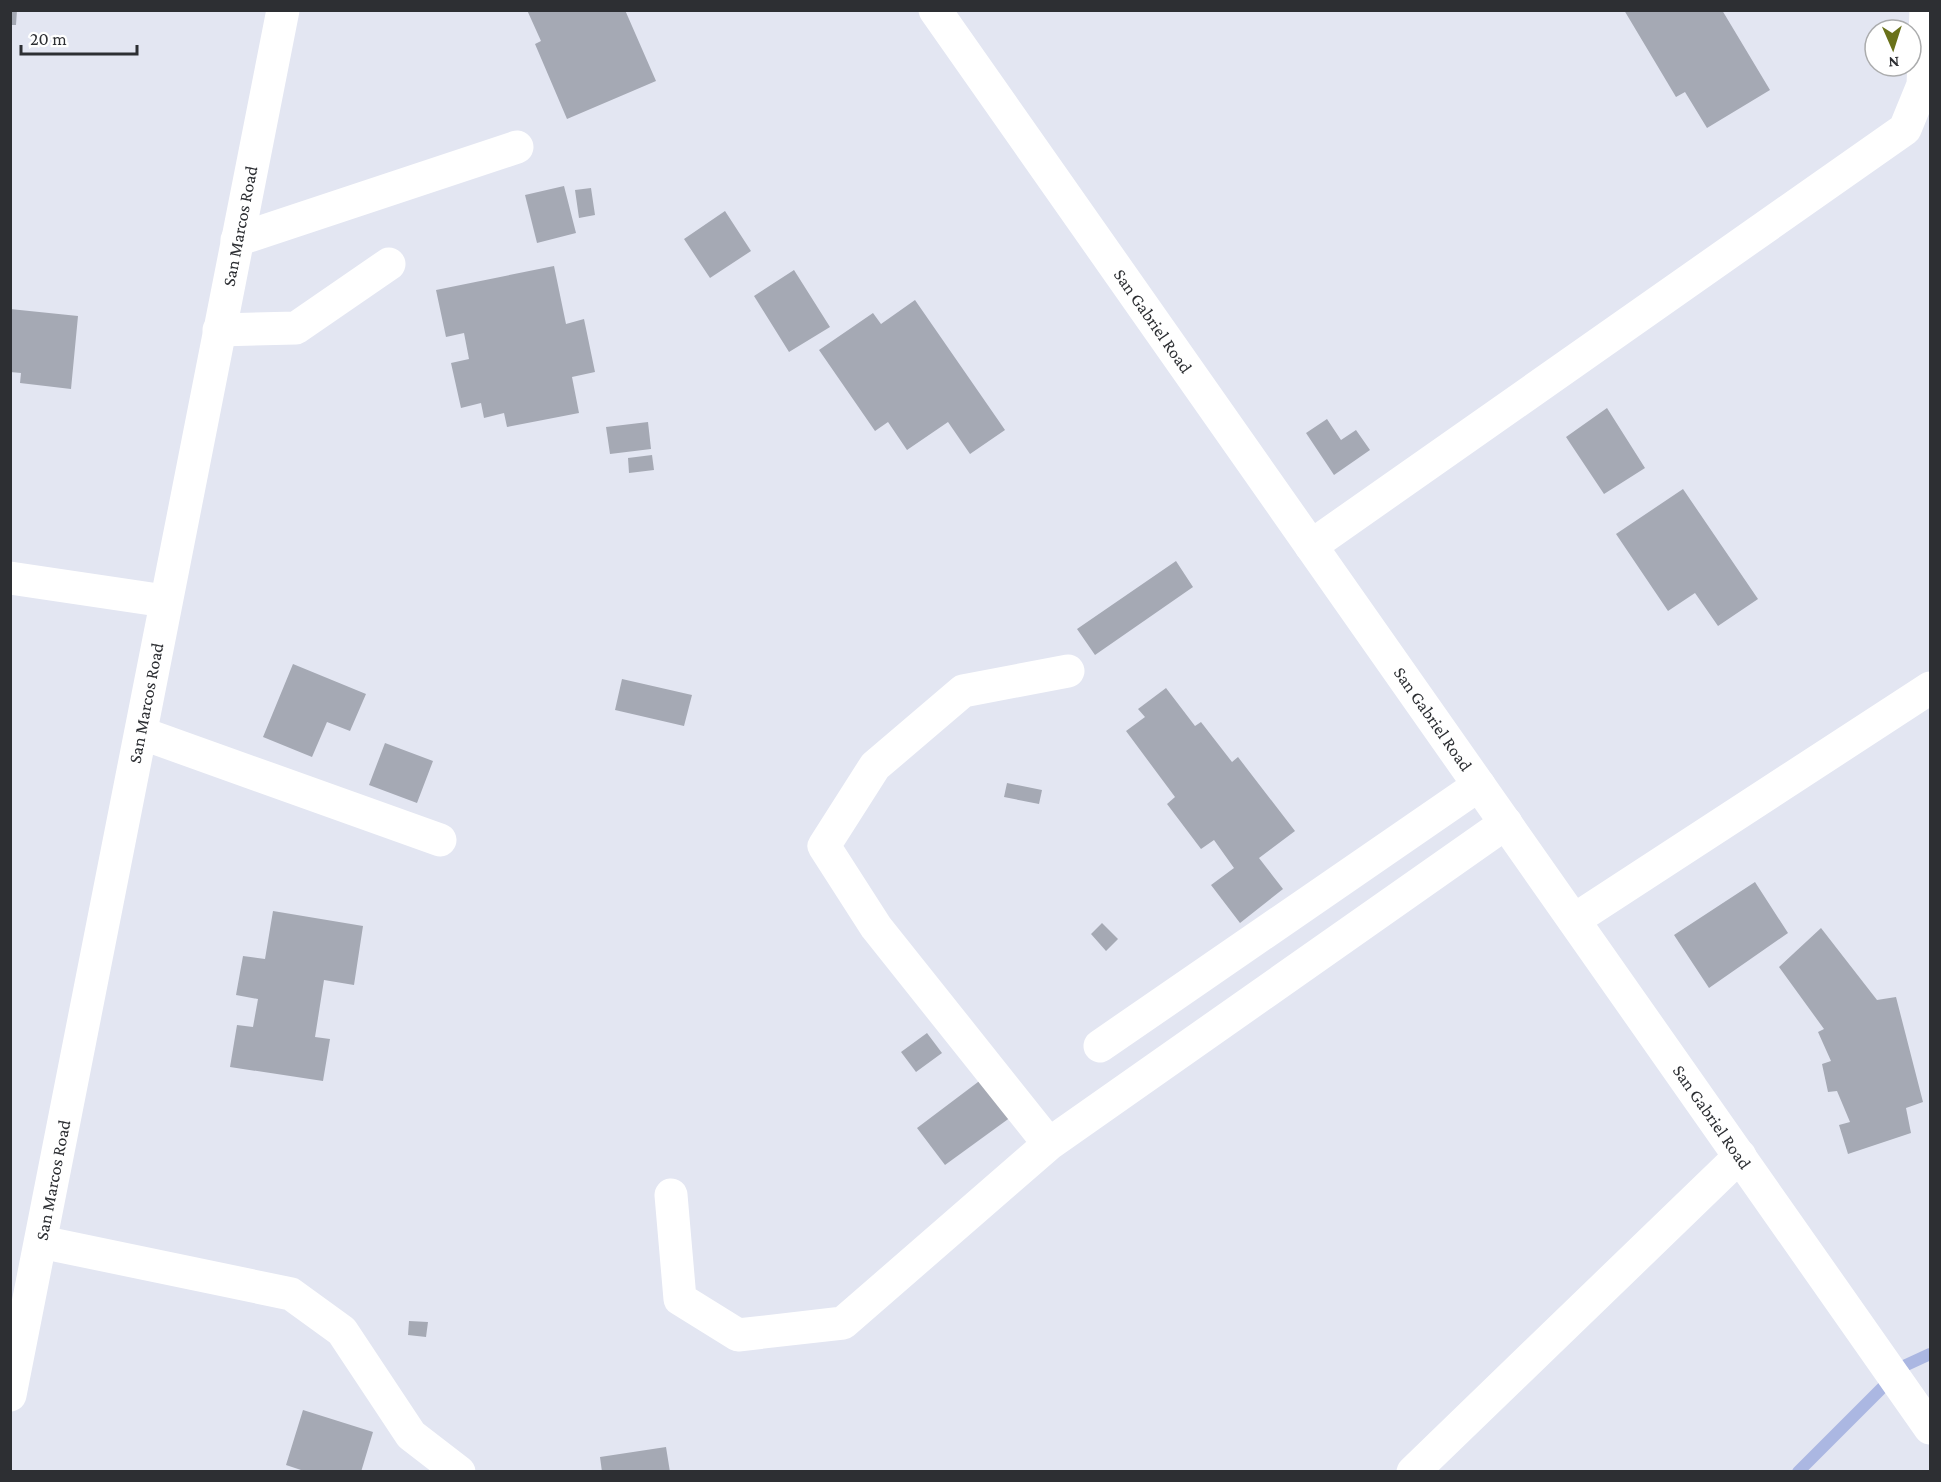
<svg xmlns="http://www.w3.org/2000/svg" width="1941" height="1482" viewBox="0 0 1941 1482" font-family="'Crimson Pro',serif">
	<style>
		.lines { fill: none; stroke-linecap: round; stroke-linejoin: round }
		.stream { stroke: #abb7e2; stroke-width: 12 }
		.building { fill: #a5a9b4 }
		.minor { stroke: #fff; stroke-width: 33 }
		.tertiary { stroke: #fff; stroke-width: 33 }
		.labels { text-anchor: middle; stroke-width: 4.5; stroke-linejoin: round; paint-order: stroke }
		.street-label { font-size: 18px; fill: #2d2f33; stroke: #fff }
	</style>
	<rect width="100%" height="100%" fill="#e3e6f2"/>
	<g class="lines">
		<path class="stream" d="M 1798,1472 L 1904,1366 L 1930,1354"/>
	</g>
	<path class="building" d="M 10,10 L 17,10 L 16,25 L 10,25 Z
		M 527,10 L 625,10 L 656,81 L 567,119 L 535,44 L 541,41 Z
		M 1624,10 L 1722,10 L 1770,90 L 1707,128 L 1685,92 L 1676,97 Z
		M 564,186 L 576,233 L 537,243 L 525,195 Z
		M 591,188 L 595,215 L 579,218 L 575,190 Z
		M 725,211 L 751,251 L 710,278 L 684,239 Z
		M 554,266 L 566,324 L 584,319 L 595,372 L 572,377 L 579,413 L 507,427 L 504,413 L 484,418 L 481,403 L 461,408 L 451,363 L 469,359 L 464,333 L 446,337 L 436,290 Z
		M 794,270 L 830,327 L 789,352 L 754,296 Z
		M 915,300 L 1005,430 L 970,454 L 948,422 L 907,450 L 888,422 L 875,431 L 819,350 L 873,313 L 881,324 Z
		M 10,309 L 78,316 L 71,389 L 20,383 L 21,373 L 10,372 Z
		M 1607,408 L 1645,468 L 1604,494 L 1566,437 Z
		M 1327,419 L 1341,440 L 1356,430 L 1370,450 L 1334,475 L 1306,433 Z
		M 648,422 L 651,449 L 610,454 L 606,427 Z
		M 652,455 L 654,470 L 629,473 L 628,458 Z
		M 1683,489 L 1758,599 L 1718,626 L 1695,593 L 1668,611 L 1616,534 Z
		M 1176,561 L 1193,587 L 1095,655 L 1077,629 Z
		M 293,664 L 366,694 L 350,731 L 327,722 L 312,757 L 263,737 Z
		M 622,679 L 692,695 L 684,726 L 615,710 Z
		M 1166,688 L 1195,726 L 1201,722 L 1232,762 L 1238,757 L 1295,831 L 1259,858 L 1283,889 L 1240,923 L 1211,885 L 1234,868 L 1214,840 L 1201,849 L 1167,804 L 1175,797 L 1126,731 L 1145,717 L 1138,709 Z
		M 385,743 L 433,761 L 417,803 L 369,785 Z
		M 1007,783 L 1042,790 L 1039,804 L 1004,797 Z
		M 1755,882 L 1788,933 L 1709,988 L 1674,935 Z
		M 273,911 L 363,926 L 354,985 L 324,980 L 315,1037 L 330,1039 L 323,1081 L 230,1067 L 237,1025 L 253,1027 L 258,999 L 236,995 L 243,956 L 265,959 Z
		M 1102,923 L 1118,939 L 1106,951 L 1091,934 Z
		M 1821,928 L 1877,1000 L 1896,997 L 1923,1102 L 1906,1108 L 1911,1133 L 1848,1154 L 1839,1125 L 1850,1122 L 1837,1091 L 1828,1092 L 1822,1064 L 1831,1061 L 1818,1032 L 1824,1029 L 1779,967 Z
		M 927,1033 L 942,1053 L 916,1072 L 901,1052 Z
		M 982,1079 L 1011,1117 L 945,1165 L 917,1128 Z
		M 409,1321 L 428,1322 L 426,1337 L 408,1335 Z
		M 303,1410 L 373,1432 L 361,1472 L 307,1472 L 286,1465 Z
		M 666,1447 L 670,1472 L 602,1472 L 600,1457 Z"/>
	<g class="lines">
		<path class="minor" d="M 237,240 L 517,147
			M 219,330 L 296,328 L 389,264
			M 1311,546 L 1905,129 L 1923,85 L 1926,10
			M 10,578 L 165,601
			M 1068,671 L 963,691 L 875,766 L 824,846 L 876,927 L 1049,1144 L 1506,823
			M 141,733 L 440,840
			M 1574,920 L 1930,688
			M 1100,1046 L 1479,785
			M 671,1195 L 680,1299 L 738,1335 L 843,1323 L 1049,1144
			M 41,1242 L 291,1294 L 342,1331 L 411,1435 L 459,1472
			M 1413,1472 L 1740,1156"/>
		<path class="tertiary" d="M 935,10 L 1930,1428
			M 10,1395 C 101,934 191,472 283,10"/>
	</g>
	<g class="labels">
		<g class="street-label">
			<text transform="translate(240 226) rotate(-79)" y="6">San Marcos Road</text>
			<text transform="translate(1153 321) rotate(55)" y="6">San Gabriel Road</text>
			<text transform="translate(146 703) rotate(-79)" y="6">San Marcos Road</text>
			<text transform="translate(1433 719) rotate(55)" y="6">San Gabriel Road</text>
			<text transform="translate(1712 1117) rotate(55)" y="6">San Gabriel Road</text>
			<text transform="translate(53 1180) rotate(-79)" y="6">San Marcos Road</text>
		</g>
	</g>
	<rect width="1941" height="1482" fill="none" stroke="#2d2f33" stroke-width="24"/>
	<g transform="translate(1893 48) rotate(177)"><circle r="28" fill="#ffffff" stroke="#abacad" stroke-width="1.5"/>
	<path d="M0-4.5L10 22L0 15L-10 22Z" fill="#697119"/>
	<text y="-9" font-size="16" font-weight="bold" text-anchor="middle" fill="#2d2f33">N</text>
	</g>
	<path d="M21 45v9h116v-9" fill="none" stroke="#2d2f33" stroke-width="3"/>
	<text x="30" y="45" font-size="18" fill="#2d2f33" stroke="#ffffff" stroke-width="4.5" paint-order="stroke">20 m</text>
</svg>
